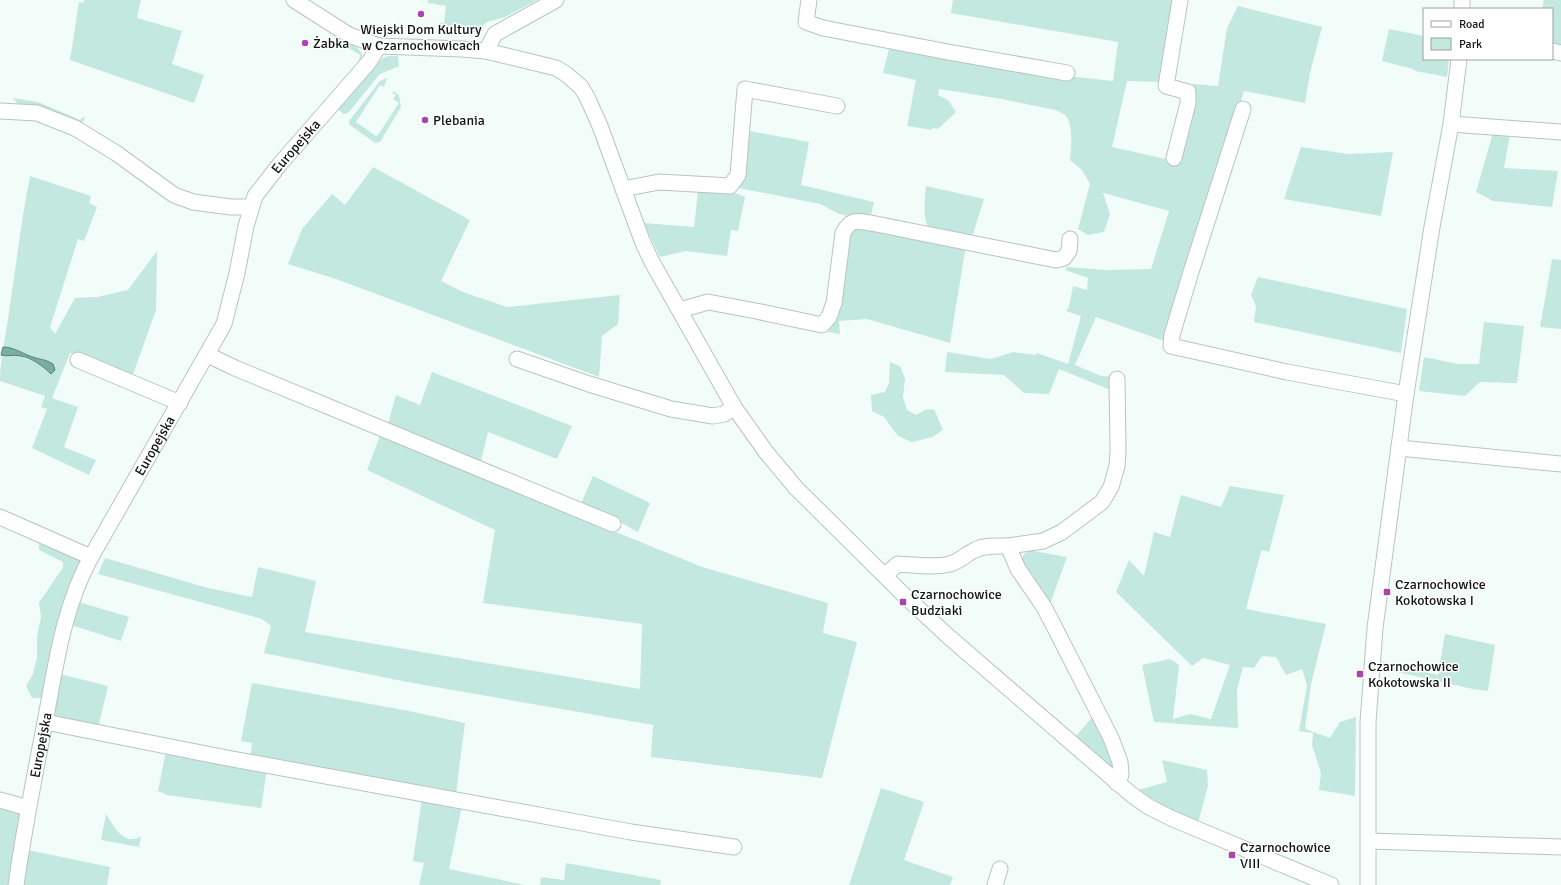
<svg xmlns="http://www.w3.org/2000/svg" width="1561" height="885" viewBox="0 0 1561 885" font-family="Signika,sans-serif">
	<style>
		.green { fill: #c3e8df }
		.water { fill: #7aaea3; stroke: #5a8078 }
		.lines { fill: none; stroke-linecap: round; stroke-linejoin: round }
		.minor-casing { stroke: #b9c4c1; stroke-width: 17 }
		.minor { stroke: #fff; stroke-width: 15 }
		.poi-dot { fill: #a746ae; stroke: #fff; stroke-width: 1.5 }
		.labels { text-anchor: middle; stroke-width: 3; stroke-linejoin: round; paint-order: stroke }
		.poi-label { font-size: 14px; fill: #111514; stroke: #fff; text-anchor: start }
		.street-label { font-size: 14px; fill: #111514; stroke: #fff }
	</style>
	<rect width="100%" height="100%" fill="#f2fdfa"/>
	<path class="green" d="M 84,0 L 141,0 L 137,18 L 182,31 L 172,64 L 204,75 L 194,103 L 70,60 L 79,2 L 84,3 Z
		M 428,0 L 537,0 L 505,17 L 487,22 L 476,32 L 471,33 L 438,31 L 438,23 L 444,23 L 446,6 L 428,3 Z
		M 953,0 L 1175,0 L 1159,82 L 1127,81 L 1112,147 L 1179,162 L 1193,84 L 1218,86 L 1227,28 L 1238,6 L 1322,27 L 1310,73 L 1305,103 L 1244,91 L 1167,342 L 1096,317 L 1075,365 L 1101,376 L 1114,377 L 1113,391 L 1059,369 L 1049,394 L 1024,393 L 1004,375 L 945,372 L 947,352 L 991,359 L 1013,352 L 1036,355 L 1037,353 L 1068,364 L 1081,316 L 1066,311 L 1069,307 L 1073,286 L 1087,290 L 1088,278 L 1065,270 L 1067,267 L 1106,270 L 1151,269 L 1169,211 L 1103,193 L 1110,214 L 1104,232 L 1088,235 L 1078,229 L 1090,184 L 1082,170 L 1070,160 C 1071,150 1074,123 1065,115 C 1057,109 1045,108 1036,106 C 1004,99 971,94 939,89 L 938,95 L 948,100 L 956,112 L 938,129 L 932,128 L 932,130 L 907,126 L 916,80 L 883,73 L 890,45 L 1067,76 L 1113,81 L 1118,42 L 951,13 Z
		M 1544,0 L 1561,0 L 1561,49 L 1552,46 L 1552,9 L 1542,9 Z
		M 1389,29 L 1424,36 L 1424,59 L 1449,59 L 1447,77 L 1415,71 L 1413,69 L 1382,61 Z
		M 338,38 C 346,42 370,49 359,62 L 360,55 L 336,40 Z
		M 388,56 L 398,56 L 399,66 L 380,74 L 348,113 L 344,114 L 337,109 L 362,77 L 371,71 L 383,58 Z
		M 387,78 L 384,87 L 380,85 L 356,122 L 376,136 L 378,135 L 399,103 L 393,99 L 396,95 L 392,93 L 393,91 L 399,95 L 401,107 L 380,142 L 375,143 L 350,125 L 349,121 L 380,81 Z
		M 13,98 L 38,102 L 80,120 L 85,116 L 83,122 L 80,124 L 22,107 L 18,104 Z
		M 744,130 L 809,142 L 801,185 L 874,202 L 870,220 L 839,214 L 820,204 L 739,188 Z
		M 1493,133 L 1510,134 L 1504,168 L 1558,171 L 1552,207 L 1493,201 L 1476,192 Z
		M 1301,147 L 1348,154 L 1393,152 L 1381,216 L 1284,199 Z
		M 373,167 L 470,220 L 441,281 L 463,292 L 507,307 L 620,295 L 618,324 L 602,336 L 599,377 L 336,279 L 288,264 L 302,229 L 332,194 L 345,205 Z
		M 30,176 L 91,196 L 89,203 L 97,207 L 84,241 L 78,239 L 50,327 L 55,334 L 75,298 L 97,297 L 128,290 L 157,251 L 156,310 L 132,377 L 70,353 L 52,398 L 78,407 L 64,447 L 96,460 L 89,475 L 32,448 L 47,409 L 41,407 L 45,396 L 0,381 C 0,358 6,335 9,312 C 16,267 21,221 30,176 Z
		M 926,186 L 984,199 L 971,240 C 963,238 937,235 932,231 C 921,224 925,198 926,186 Z
		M 698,191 L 738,194 L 745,197 L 738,231 L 731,230 L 727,256 L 686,251 L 660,257 L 644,223 L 694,227 Z
		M 860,227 L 966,245 L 950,343 L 867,319 L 839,321 L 840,334 L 823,331 L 850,233 Z
		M 1552,259 L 1561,260 L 1561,329 L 1540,327 Z
		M 1258,277 L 1407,309 L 1401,353 L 1254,322 L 1256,306 L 1251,295 Z
		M 1484,322 L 1524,326 L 1517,383 L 1480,382 L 1465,396 L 1419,391 L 1424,357 L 1458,364 L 1479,364 Z
		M 890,362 L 900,366 L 905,379 L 903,397 L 907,410 L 916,415 L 925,410 L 934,409 L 943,430 L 932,437 L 912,442 L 898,436 L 884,417 L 872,411 L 871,395 L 885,392 L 889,383 Z
		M 432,372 L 572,426 L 557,459 L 488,432 L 480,465 L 387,428 L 396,395 L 420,405 Z
		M 380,436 L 702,567 L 828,603 L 823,633 L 857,642 L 822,778 L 651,757 L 653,725 L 407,682 L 264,653 L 271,626 L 262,619 L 98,574 L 105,558 L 208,588 L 252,597 L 258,567 L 316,581 L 305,632 L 640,689 L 642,624 L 483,603 L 495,530 L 367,470 Z
		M 593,476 L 650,503 L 638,532 L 618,521 L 580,506 Z
		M 1230,486 L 1284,495 L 1269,552 L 1262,550 L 1260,555 L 1246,609 L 1326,624 L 1311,684 L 1305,729 L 1330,738 L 1340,722 L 1356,717 L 1355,796 L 1319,790 L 1321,773 L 1312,745 L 1313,733 L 1299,731 L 1307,685 L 1302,669 L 1286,675 L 1276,657 L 1262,656 L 1254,668 L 1243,667 L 1237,689 L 1238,728 L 1154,722 L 1142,665 L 1170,659 L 1179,665 L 1173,719 L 1190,714 L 1211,719 L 1230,665 L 1203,658 L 1192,666 L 1116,592 L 1129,560 L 1144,576 L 1154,532 L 1170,537 L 1181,495 L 1221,507 Z
		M 39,541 L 81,559 L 81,563 L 44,698 L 32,698 L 26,686 L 33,674 L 37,657 L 37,636 L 41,617 L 39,602 C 48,591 54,579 63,568 L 63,562 L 39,550 Z
		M 1029,550 L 1067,557 L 1049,607 L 1021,565 L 1023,555 Z
		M 79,602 L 129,617 L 121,641 L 71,625 Z
		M 1445,634 L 1495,645 L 1488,691 L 1473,689 L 1379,668 L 1380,661 L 1438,675 Z
		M 60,674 L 108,686 L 98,728 L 56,720 L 53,713 Z
		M 252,683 L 404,710 L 465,723 L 456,793 L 250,758 L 252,743 L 241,741 Z
		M 1094,715 L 1116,768 L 1113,772 L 1076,736 Z
		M 166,751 L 267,770 L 261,808 L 167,795 L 158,791 Z
		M 1162,760 L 1207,770 L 1208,786 L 1198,823 L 1185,819 L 1138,790 L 1167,782 Z
		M 881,788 L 924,802 L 904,860 L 953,877 L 950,885 L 849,885 Z
		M 422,798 L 462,806 L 449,869 L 525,885 L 419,885 L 424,863 L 413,861 Z
		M 0,805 L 22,811 L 12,885 L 0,885 Z
		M 106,814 C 114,826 124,847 141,836 L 139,847 L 101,840 Z
		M 28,850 L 110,867 L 107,885 L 24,885 Z
		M 566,863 L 661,880 L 660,885 L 540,885 L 541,877 L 564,880 Z"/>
	<path class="water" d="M 3,347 C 15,347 24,355 36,358 C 43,360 47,360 53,364 L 55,370 L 51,374 C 44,367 31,357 21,356 C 14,354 8,357 1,355 Z"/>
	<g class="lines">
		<defs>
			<g id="minor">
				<path d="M 294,0 L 349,35 L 379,46 L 462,49 L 486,51 L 556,68 L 566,74 L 581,87 L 587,97 L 600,126 L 643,243 L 652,262 L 734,407 L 766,452 L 796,488 L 907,598 L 949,637 L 1132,795 L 1149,807 L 1173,819 L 1331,885"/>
				<path d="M 809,0 L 806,22 L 823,28 L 948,52 L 1067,73"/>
				<path d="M 1462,0 L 1462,9"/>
				<path d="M 486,51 L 495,34 L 556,0"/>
				<path d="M 1552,51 L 1561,53"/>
				<path d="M 1243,109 L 1190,275 L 1172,335 L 1171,346 L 1287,372 L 1406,394"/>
				<path d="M 0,111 L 37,113 L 75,128 L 116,153 L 174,195 L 193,202 L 231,207 L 251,207"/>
				<path d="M 1451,124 L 1561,132"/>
				<path d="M 1174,158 L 1188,103 L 1188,92 L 1166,86 L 1180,0"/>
				<path d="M 623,189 L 659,182 L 730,186 L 738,175 L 745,89 L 837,106"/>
				<path d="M 680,310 L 708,302 L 756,311 L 822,325 L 829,317 L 834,303 L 843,233 C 851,218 857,221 871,223 L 1056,260 L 1064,258 L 1069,251 L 1070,239"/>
				<path d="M 208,355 L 235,368 L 613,524"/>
				<path d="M 517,359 L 589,384 L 671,409 L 713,416 L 724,414 L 734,407"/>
				<path d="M 78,360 L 180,403"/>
				<path d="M 1399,448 L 1561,464"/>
				<path d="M 0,517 L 91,557"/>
				<path d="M 1008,546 L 1043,541 L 1062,532 L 1102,502 L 1111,487 L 1117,466 L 1118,451 L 1117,379"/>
				<path d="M 885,575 L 898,564 C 915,565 933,568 950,564 C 960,561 966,554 975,550 C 985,545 997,546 1008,546 L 1018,569 L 1044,607 L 1056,630 L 1111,738 L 1120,762 L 1121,775 L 1117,783"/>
				<path d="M 45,722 L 227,758 L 631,832 L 734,847"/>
				<path d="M 0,800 L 28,808"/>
				<path d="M 1369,841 L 1561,847"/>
				<path id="s1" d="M 16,885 C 24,829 35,773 46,717 C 56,663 64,606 91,557 L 224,324 L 237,273 L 246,226 L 255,196 L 280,164 L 369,62 L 379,46"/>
				<path d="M 995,885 L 1000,869"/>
				<path d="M 1368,885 L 1368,722 L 1375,628 L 1406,394 L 1432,227 L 1451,124 L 1459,59"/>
			</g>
		</defs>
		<use href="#minor" class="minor-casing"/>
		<use href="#minor" class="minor"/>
	</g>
	<g class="poi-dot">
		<circle cx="421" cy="14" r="4"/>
		<circle cx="305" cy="43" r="4"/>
		<circle cx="425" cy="120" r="4"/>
		<rect x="1383" y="588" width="8" height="8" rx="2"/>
		<rect x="899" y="598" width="8" height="8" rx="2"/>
		<rect x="1356" y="670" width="8" height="8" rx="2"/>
		<rect x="1228" y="851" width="8" height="8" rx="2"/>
	</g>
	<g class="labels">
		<g class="poi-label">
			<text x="421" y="34" text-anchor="middle">Wiejski Dom Kultury<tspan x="421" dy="16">w Czarnochowicach</tspan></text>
			<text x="313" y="48">Żabka</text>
			<text x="433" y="125">Plebania</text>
			<text x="1395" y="589">Czarnochowice<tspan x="1395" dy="16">Kokotowska I</tspan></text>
			<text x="911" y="599">Czarnochowice<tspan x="911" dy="16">Budziaki</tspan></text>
			<text x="1368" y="671">Czarnochowice<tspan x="1368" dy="16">Kokotowska II</tspan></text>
			<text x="1240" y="852">Czarnochowice<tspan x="1240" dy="16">VIII</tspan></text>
		</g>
		<g class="street-label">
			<text dy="5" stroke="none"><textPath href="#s1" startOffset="802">Europejska</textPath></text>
			<text dy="5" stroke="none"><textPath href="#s1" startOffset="466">Europejska</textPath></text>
			<text dy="5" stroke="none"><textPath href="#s1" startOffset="142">Europejska</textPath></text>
		</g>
	</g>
	<rect x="1423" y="8" width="130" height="52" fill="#ffffff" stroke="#a0a1a1"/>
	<rect x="1431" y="21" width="20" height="6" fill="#ffffff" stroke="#a0a1a1"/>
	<text x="1459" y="28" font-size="12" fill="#111514">Road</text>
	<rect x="1431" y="38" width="20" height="12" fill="#c3e8df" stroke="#a0a1a1"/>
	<text x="1459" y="48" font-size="12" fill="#111514">Park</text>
</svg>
